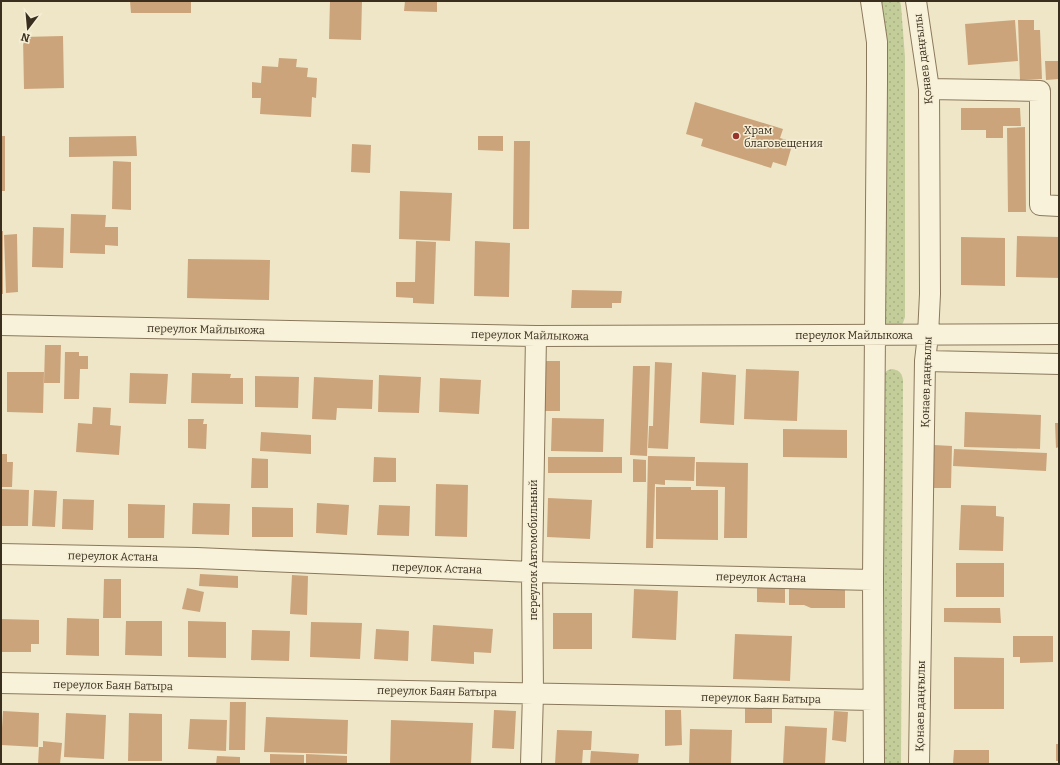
<svg xmlns="http://www.w3.org/2000/svg" width="1060" height="765" viewBox="0 0 1060 765" font-family="Bitter,serif">
	<style>
		.grass { fill: url(#grass-dots) }
		.building { fill: #cca47c }
		.lines { fill: none; stroke-linecap: round; stroke-linejoin: round }
		.minor-casing { stroke: #8a785c; stroke-width: 22 }
		.minor { stroke: #f9f2da; stroke-width: 20 }
		.poi-dot { fill: #99342c; stroke: #f6efd6; stroke-width: 1.5 }
		.labels { text-anchor: middle; stroke-width: 3; stroke-linejoin: round; paint-order: stroke }
		.street-label { font-size: 11px; fill: #3a2f1f; stroke: #f6efd6 }
		.poi-label { font-size: 11px; fill: #3a2f1f; stroke: #f6efd6; text-anchor: start }
	</style>
	<defs>
		<pattern id="grass-dots" width="8" height="8" patternUnits="userSpaceOnUse"><rect width="8" height="8" fill="#c3cd9a"/><path d="M2 2h.1M6 6h.1" fill="none" stroke="#a8b084" stroke-width="1.8" stroke-linecap="round"/></pattern>
	</defs>
	<rect width="100%" height="100%" fill="#eee6c6"/>
	<path class="grass" d="M 875,1 L 900,1 L 901,6 L 905,57 L 905,317 L 903,323 L 900,326 L 887,326 L 884,323 Z
		M 892,369 C 899,370 902,373 903,380 L 901,764 L 877,764 L 882,375 L 888,370 Z"/>
	<path class="building" d="M 130,1 L 191,1 L 191,13 L 131,13 Z
		M 330,1 L 362,1 L 361,40 L 329,39 Z
		M 405,1 L 437,1 L 437,12 L 404,11 Z
		M 1015,20 L 1018,61 L 968,65 L 965,24 Z
		M 1018,20 L 1034,20 L 1034,30 L 1040,30 L 1042,79 L 1020,80 Z
		M 63,36 L 64,88 L 24,89 L 23,37 Z
		M 279,58 L 297,59 L 296,67 L 308,68 L 307,77 L 317,78 L 316,98 L 312,97 L 311,117 L 260,114 L 261,98 L 252,98 L 252,82 L 261,83 L 262,66 L 278,67 Z
		M 1045,61 L 1059,61 L 1059,79 L 1046,80 Z
		M 695,102 L 783,129 L 780,138 L 793,142 L 786,166 L 773,162 L 771,168 L 701,146 L 703,139 L 686,134 Z
		M 961,108 L 1020,108 L 1021,126 L 1003,126 L 1003,138 L 986,138 L 986,130 L 961,130 Z
		M 1025,127 L 1026,212 L 1008,212 L 1007,128 Z
		M 1,136 L 5,136 L 5,191 L 1,191 Z
		M 136,136 L 137,156 L 69,157 L 69,137 Z
		M 478,136 L 503,136 L 503,151 L 478,150 Z
		M 514,141 L 530,141 L 529,229 L 513,229 Z
		M 352,144 L 371,145 L 370,173 L 351,172 Z
		M 113,161 L 131,162 L 131,210 L 112,209 Z
		M 400,191 L 452,193 L 450,241 L 399,239 Z
		M 71,214 L 106,215 L 105,227 L 118,227 L 118,246 L 105,245 L 105,254 L 70,253 Z
		M 33,227 L 64,228 L 63,268 L 32,267 Z
		M 1,231 L 3,231 L 3,294 L 1,294 Z
		M 17,234 L 18,292 L 6,293 L 4,235 Z
		M 1017,236 L 1059,237 L 1059,278 L 1016,277 Z
		M 961,237 L 1005,238 L 1005,286 L 961,285 Z
		M 416,241 L 436,242 L 434,304 L 413,303 L 413,298 L 396,297 L 396,282 L 415,282 Z
		M 475,241 L 510,243 L 509,297 L 474,296 Z
		M 188,259 L 270,260 L 269,300 L 187,298 Z
		M 572,290 L 622,291 L 621,303 L 612,303 L 612,308 L 571,308 Z
		M 45,345 L 61,345 L 60,383 L 44,383 Z
		M 65,352 L 79,352 L 79,356 L 88,356 L 88,369 L 80,369 L 79,399 L 64,399 Z
		M 545,361 L 560,361 L 560,411 L 544,411 Z
		M 655,362 L 672,363 L 668,449 L 648,448 L 649,426 L 653,426 Z
		M 633,366 L 650,366 L 647,456 L 630,455 Z
		M 746,369 L 799,371 L 797,421 L 744,419 Z
		M 7,372 L 44,372 L 43,413 L 7,412 Z
		M 702,372 L 736,375 L 734,425 L 700,423 Z
		M 130,373 L 168,374 L 166,404 L 129,403 Z
		M 192,373 L 231,374 L 230,378 L 243,378 L 243,404 L 191,403 Z
		M 379,375 L 421,377 L 419,413 L 378,412 Z
		M 255,376 L 299,377 L 298,408 L 255,407 Z
		M 314,377 L 373,380 L 372,409 L 337,408 L 336,420 L 312,419 Z
		M 440,378 L 481,380 L 479,414 L 439,412 Z
		M 93,407 L 111,408 L 110,425 L 121,426 L 119,455 L 76,452 L 78,423 L 92,424 Z
		M 965,412 L 1041,415 L 1040,449 L 964,447 Z
		M 552,418 L 604,419 L 603,452 L 551,451 Z
		M 188,419 L 204,419 L 203,424 L 207,424 L 206,449 L 188,448 Z
		M 1055,423 L 1059,423 L 1059,447 L 1056,448 Z
		M 783,429 L 847,430 L 847,458 L 783,457 Z
		M 261,432 L 311,435 L 311,454 L 260,451 Z
		M 934,445 L 952,446 L 951,488 L 933,488 Z
		M 954,449 L 1047,453 L 1046,471 L 953,466 Z
		M 1,454 L 7,454 L 7,462 L 13,462 L 12,487 L 1,487 Z
		M 648,456 L 695,457 L 694,481 L 665,480 L 665,485 L 655,484 L 653,548 L 646,548 Z
		M 374,457 L 396,458 L 396,482 L 373,482 Z
		M 548,457 L 622,457 L 622,473 L 548,473 Z
		M 252,458 L 268,459 L 268,488 L 251,488 Z
		M 633,459 L 646,460 L 646,482 L 633,482 Z
		M 696,462 L 748,463 L 747,538 L 724,538 L 725,487 L 696,486 Z
		M 436,484 L 468,485 L 467,537 L 435,536 Z
		M 656,487 L 691,487 L 691,490 L 718,490 L 718,540 L 656,539 Z
		M 1,489 L 29,490 L 28,526 L 1,526 Z
		M 34,490 L 57,491 L 55,527 L 32,526 Z
		M 548,498 L 592,500 L 590,539 L 547,537 Z
		M 63,499 L 94,500 L 93,530 L 62,529 Z
		M 193,503 L 230,504 L 229,535 L 192,534 Z
		M 317,503 L 349,505 L 347,535 L 316,533 Z
		M 128,504 L 165,505 L 164,538 L 128,538 Z
		M 379,505 L 410,506 L 409,536 L 377,535 Z
		M 961,505 L 996,506 L 996,516 L 1004,517 L 1003,551 L 959,550 Z
		M 252,507 L 293,508 L 293,537 L 252,537 Z
		M 956,563 L 1004,563 L 1004,597 L 956,597 Z
		M 200,574 L 238,576 L 238,588 L 199,586 Z
		M 292,575 L 308,576 L 307,615 L 290,614 Z
		M 104,579 L 121,579 L 121,618 L 103,618 Z
		M 757,587 L 785,588 L 785,603 L 757,602 Z
		M 789,587 L 845,587 L 845,608 L 811,608 L 804,605 L 789,605 Z
		M 187,588 L 204,592 L 200,612 L 182,609 Z
		M 634,589 L 678,591 L 676,640 L 632,638 Z
		M 944,608 L 1000,608 L 1001,623 L 944,622 Z
		M 553,613 L 592,613 L 592,649 L 553,649 Z
		M 67,618 L 99,619 L 99,656 L 66,655 Z
		M 1,619 L 39,620 L 39,644 L 31,644 L 31,652 L 1,652 Z
		M 126,621 L 162,621 L 162,656 L 125,655 Z
		M 188,621 L 226,622 L 226,658 L 188,657 Z
		M 311,622 L 362,623 L 360,659 L 310,657 Z
		M 433,625 L 493,629 L 491,653 L 474,652 L 474,664 L 431,661 Z
		M 376,629 L 409,631 L 408,661 L 374,659 Z
		M 252,630 L 290,631 L 289,661 L 251,660 Z
		M 735,634 L 792,636 L 790,681 L 733,679 Z
		M 1013,636 L 1053,636 L 1053,662 L 1020,663 L 1020,657 L 1013,657 Z
		M 954,657 L 1004,658 L 1004,709 L 954,709 Z
		M 230,702 L 246,702 L 245,750 L 229,750 Z
		M 745,708 L 772,708 L 772,723 L 745,723 Z
		M 494,710 L 516,711 L 514,749 L 492,748 Z
		M 665,710 L 681,710 L 682,745 L 665,746 Z
		M 3,711 L 39,713 L 38,747 L 1,745 Z
		M 834,711 L 848,712 L 846,742 L 832,740 Z
		M 66,713 L 106,715 L 104,759 L 64,757 Z
		M 129,713 L 162,714 L 162,761 L 128,761 Z
		M 266,717 L 348,720 L 347,754 L 264,752 Z
		M 190,719 L 227,720 L 226,751 L 188,749 Z
		M 391,720 L 473,723 L 471,764 L 390,764 Z
		M 785,726 L 827,728 L 825,764 L 783,764 Z
		M 690,729 L 732,730 L 731,764 L 689,764 Z
		M 557,730 L 592,731 L 591,750 L 583,750 L 582,764 L 555,764 Z
		M 43,741 L 62,743 L 60,764 L 38,764 L 39,747 L 43,747 Z
		M 1056,744 L 1059,744 L 1059,761 L 1056,761 Z
		M 954,750 L 989,750 L 989,764 L 953,764 Z
		M 591,751 L 639,754 L 638,764 L 590,764 Z
		M 270,754 L 304,755 L 304,764 L 270,764 Z
		M 306,754 L 347,756 L 347,764 L 306,764 Z
		M 217,756 L 240,757 L 240,764 L 216,764 Z"/>
	<g class="lines">
		<defs>
			<path id="minor" d="M 871,1 L 877,42 L 877,83 L 873,580 L 874,764
				M 916,1 L 929,89 L 930,294 L 928,335 L 925,361 L 919,764
				M 929,89 L 1040,91 L 1040,205 L 1059,206
				M 1,325 L 536,336 L 1059,334
				M 925,361 L 1059,364
				M 1,554 L 197,558 L 532,572 L 873,580
				M 1,683 L 873,700
				M 531,764 L 533,693 L 532,572 L 536,336"/>
		</defs>
		<use href="#minor" class="minor-casing"/>
		<use href="#minor" class="minor"/>
	</g>
	<circle class="poi-dot" cx="736" cy="136" r="4"/>
	<g class="labels">
		<g class="street-label">
			<text transform="translate(923 59) rotate(-97)" y="4">Қонаев даңғылы</text>
			<text transform="translate(206 329) rotate(1)" y="4">переулок Майлыкожа</text>
			<text transform="translate(530 335) rotate(1)" y="4">переулок Майлыкожа</text>
			<text x="854" y="339">переулок Майлыкожа</text>
			<text transform="translate(926 382) rotate(-88)" y="4">Қонаев даңғылы</text>
			<text transform="translate(533 550) rotate(-90)" y="4">переулок Автомобильный</text>
			<text transform="translate(113 556) rotate(1)" y="4">переулок Астана</text>
			<text transform="translate(437 568) rotate(2)" y="4">переулок Астана</text>
			<text transform="translate(761 577) rotate(1)" y="4">переулок Астана</text>
			<text transform="translate(113 685) rotate(1)" y="4">переулок Баян Батыра</text>
			<text transform="translate(437 691) rotate(1)" y="4">переулок Баян Батыра</text>
			<text transform="translate(761 698) rotate(1)" y="4">переулок Баян Батыра</text>
			<text transform="translate(920 706) rotate(-89)" y="4">Қонаев даңғылы</text>
		</g>
		<g class="poi-label">
			<text x="744" y="134">Храм<tspan x="744" dy="13">благовещения</tspan></text>
		</g>
	</g>
	<rect width="1060" height="765" fill="none" stroke="#3a2f1f" stroke-width="4"/>
	<g transform="translate(28 28) rotate(196)" stroke="#f6efd6" stroke-width="3" paint-order="stroke">
	<path d="M0-3L7 15L0 10L-7 15Z" fill="#3a2f1f"/>
	<text y="-6" font-size="11" font-weight="bold" text-anchor="middle" fill="#3a2f1f">N</text>
	</g>
</svg>
